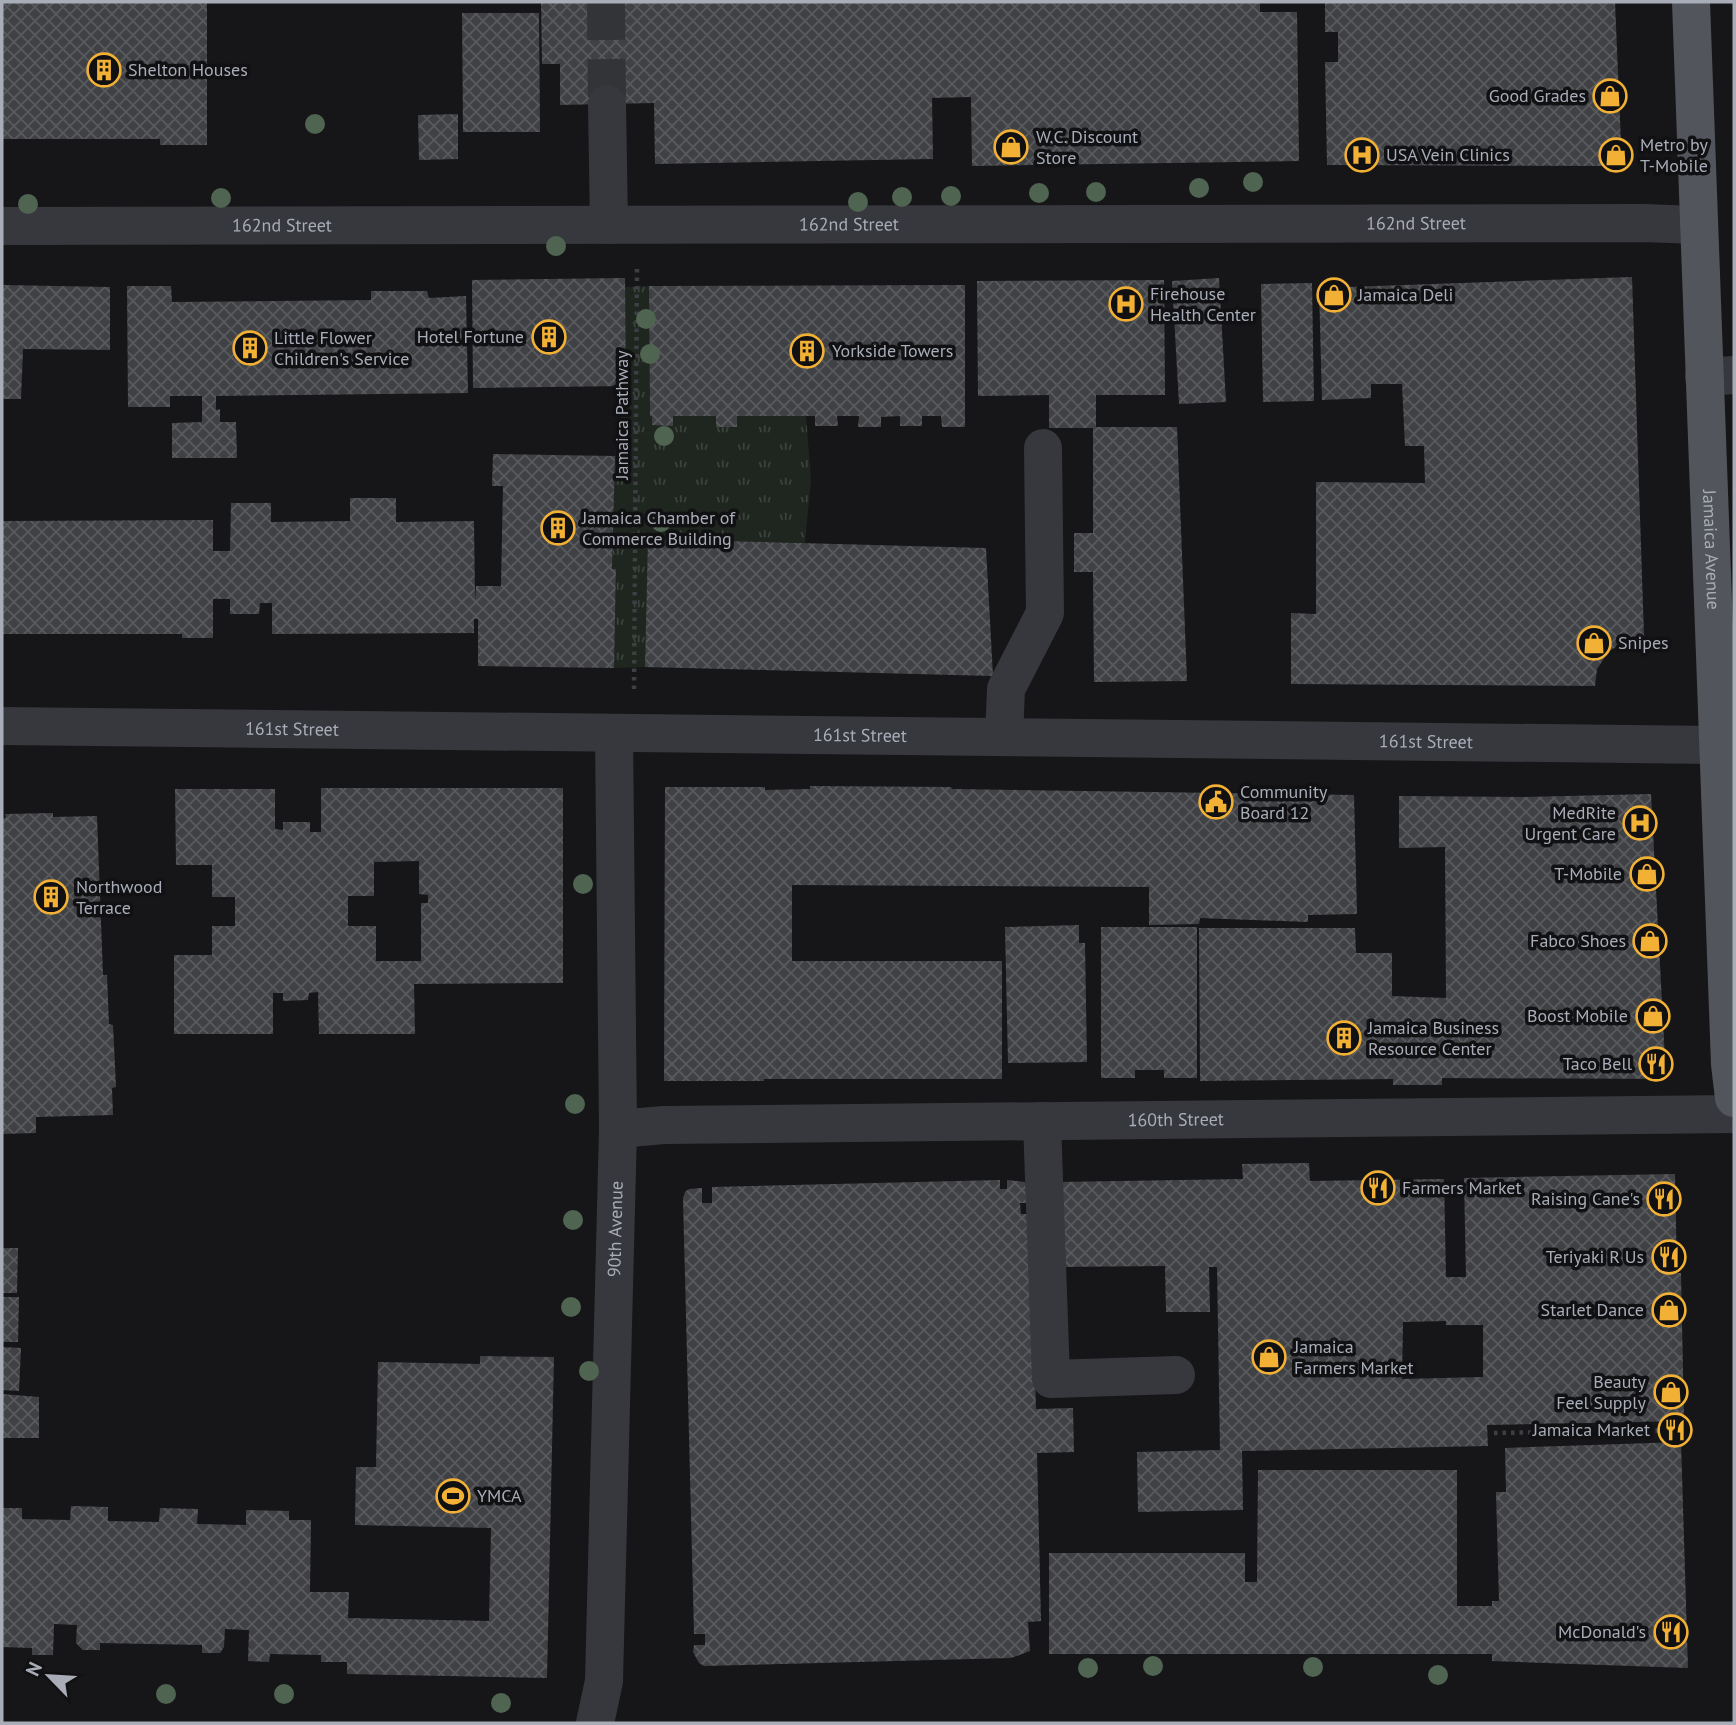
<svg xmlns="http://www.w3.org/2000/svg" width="1736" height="1725" viewBox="0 0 1736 1725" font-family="'PT Sans',sans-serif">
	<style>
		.grass { fill: url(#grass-tufts) }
		.building { fill: url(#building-cross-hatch); fill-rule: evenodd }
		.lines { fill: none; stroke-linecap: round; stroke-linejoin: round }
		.minor-tunnel { stroke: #333438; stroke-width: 38; stroke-dasharray: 38 19; stroke-linecap: butt }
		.path { stroke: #3d3f44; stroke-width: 4.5; stroke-dasharray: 3.5 5; stroke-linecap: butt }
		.minor { stroke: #37383d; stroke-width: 38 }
		.major { stroke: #53555c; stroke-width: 38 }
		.tree { fill: #506452 }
		.labels { text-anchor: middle; stroke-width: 7; stroke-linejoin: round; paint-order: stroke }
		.poi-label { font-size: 18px; fill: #a8adb8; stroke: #111113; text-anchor: start }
		.street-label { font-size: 18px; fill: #a8adb8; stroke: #111113 }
	</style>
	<defs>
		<pattern id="grass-tufts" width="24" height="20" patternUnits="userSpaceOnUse" patternTransform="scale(1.75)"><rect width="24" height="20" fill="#1e261f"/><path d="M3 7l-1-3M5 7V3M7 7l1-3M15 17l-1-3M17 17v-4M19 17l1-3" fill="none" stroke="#3c433d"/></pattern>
		<pattern id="building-cross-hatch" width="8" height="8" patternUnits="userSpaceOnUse" patternTransform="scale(1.75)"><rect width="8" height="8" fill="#404145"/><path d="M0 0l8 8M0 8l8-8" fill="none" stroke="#595a5e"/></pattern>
	</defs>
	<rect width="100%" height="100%" fill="#161618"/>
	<path class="grass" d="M 649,286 L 650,416 L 652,416 L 652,425 L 673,425 L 673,416 L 716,416 L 716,427 L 737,427 L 737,416 L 806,416 L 811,479 L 805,543 L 649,539 L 645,667 L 614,668 L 616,570 L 612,569 L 615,456 L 626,386 L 625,287 Z"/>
	<path class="building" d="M 2,2 L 207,2 L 207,145 L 160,145 L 160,139 L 2,139 Z
		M 541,2 L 1260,2 L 1260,12 L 1297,12 L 1299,161 L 972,166 L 971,97 L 932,98 L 933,159 L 655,164 L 654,103 L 560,105 L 560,64 L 542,64 Z
		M 1325,2 L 1615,2 L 1622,166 L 1327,165 L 1325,62 L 1338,62 L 1338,32 L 1325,32 Z
		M 462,13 L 539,13 L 540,132 L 463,132 Z
		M 458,114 L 458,159 L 419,160 L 418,115 Z
		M 1632,277 L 1644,636 L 1641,640 L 1625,642 L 1609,651 L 1597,669 L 1595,686 L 1291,684 L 1291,613 L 1316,614 L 1316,482 L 1425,483 L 1424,446 L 1405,446 L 1402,384 L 1371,384 L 1371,398 L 1322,400 L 1319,288 Z
		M 625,278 L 626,386 L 473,388 L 472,280 Z
		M 1219,278 L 1226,402 L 1179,404 L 1172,281 Z
		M 1164,280 L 1165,395 L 1096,395 L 1096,427 L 1177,427 L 1187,681 L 1094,682 L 1093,572 L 1074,572 L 1074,533 L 1093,533 L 1093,428 L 1049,428 L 1049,395 L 978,396 L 977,281 Z
		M 1312,283 L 1314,401 L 1263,402 L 1261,284 Z
		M 2,285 L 110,287 L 110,350 L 23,349 L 21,399 L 2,399 Z
		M 965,285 L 965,427 L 942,427 L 941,416 L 922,416 L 922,426 L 900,426 L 900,416 L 881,417 L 881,427 L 858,427 L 859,416 L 837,416 L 838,426 L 815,426 L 815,416 L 737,416 L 737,427 L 716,427 L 716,416 L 673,416 L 673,426 L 652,425 L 652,416 L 650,416 L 649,286 Z
		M 127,286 L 171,286 L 172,302 L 371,300 L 371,291 L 427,291 L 429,298 L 466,296 L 468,393 L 216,396 L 216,410 L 220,409 L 220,422 L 236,422 L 237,458 L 172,458 L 172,423 L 202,422 L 202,396 L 170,396 L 170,407 L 128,407 Z
		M 493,454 L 615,456 L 612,569 L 616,569 L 614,668 L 478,666 L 478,619 L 474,619 L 474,633 L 272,634 L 272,603 L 260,603 L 259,614 L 230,614 L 230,599 L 213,599 L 213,638 L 182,638 L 182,634 L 2,634 L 2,521 L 213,520 L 213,551 L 230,551 L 231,503 L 271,503 L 271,522 L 350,521 L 350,498 L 396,498 L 396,522 L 474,521 L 475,600 L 476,586 L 501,586 L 503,486 L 492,486 Z
		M 648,539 L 986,548 L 993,676 L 645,667 Z
		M 810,786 L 951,787 L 952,789 L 1354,795 L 1357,914 L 1308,915 L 1308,922 L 1200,918 L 1199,924 L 1149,925 L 1149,887 L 792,885 L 792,961 L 1002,961 L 1002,1079 L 764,1079 L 764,1081 L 664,1081 L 665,787 L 765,787 L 765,790 L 810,789 Z
		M 321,788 L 563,788 L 563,983 L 414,984 L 415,1034 L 319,1034 L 318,992 L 309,993 L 308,1000 L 283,1001 L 283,993 L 273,993 L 273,1034 L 174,1034 L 174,955 L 212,955 L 212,926 L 235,926 L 235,897 L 212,897 L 212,865 L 176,865 L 175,789 L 275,789 L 275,829 L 283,830 L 283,822 L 310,822 L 310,832 L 321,832 ZM 419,861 L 419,894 L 428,895 L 428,903 L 421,903 L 421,961 L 376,961 L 376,926 L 348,926 L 348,896 L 374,896 L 374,862 Z
		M 1651,794 L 1666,1079 L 1442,1078 L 1442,1085 L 1393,1085 L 1393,1079 L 1200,1081 L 1199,928 L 1355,928 L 1356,953 L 1392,953 L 1392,996 L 1446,998 L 1445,847 L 1399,848 L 1399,796 L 1525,797 Z
		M 53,813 L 53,817 L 97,816 L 103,975 L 107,975 L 109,1024 L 113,1025 L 116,1087 L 112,1088 L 113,1115 L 36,1117 L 36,1133 L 2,1134 L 2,818 L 6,818 L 5,814 Z
		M 1079,925 L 1079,943 L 1085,943 L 1087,1062 L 1008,1063 L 1005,927 Z
		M 1101,927 L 1197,927 L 1197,1078 L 1164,1078 L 1164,1070 L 1135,1070 L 1135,1078 L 1101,1078 Z
		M 1309,1163 L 1310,1181 L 1444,1179 L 1446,1277 L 1466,1277 L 1464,1178 L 1675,1174 L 1677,1273 L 1681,1273 L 1684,1421 L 1487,1425 L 1488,1446 L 1242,1451 L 1243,1510 L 1138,1512 L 1137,1452 L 1220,1450 L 1217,1267 L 1209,1267 L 1210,1312 L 1166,1312 L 1165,1266 L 1061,1267 L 1060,1182 L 1243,1179 L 1242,1164 ZM 1446,1321 L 1446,1325 L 1483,1325 L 1483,1377 L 1402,1379 L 1403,1322 Z
		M 1000,1180 L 1000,1189 L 1007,1189 L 1007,1180 L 1025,1182 L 1030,1203 L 1020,1203 L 1021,1214 L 1031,1214 L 1036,1409 L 1073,1408 L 1074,1452 L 1037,1453 L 1041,1621 L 1028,1622 L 1030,1651 L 1011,1658 L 704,1666 L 699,1663 L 693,1652 L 694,1645 L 705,1645 L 705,1634 L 694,1634 L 683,1198 L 685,1192 L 689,1189 L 702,1188 L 702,1203 L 712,1203 L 712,1187 Z
		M 2,1248 L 18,1248 L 17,1293 L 2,1293 Z
		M 2,1297 L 19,1297 L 18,1342 L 2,1342 Z
		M 2,1347 L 21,1348 L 19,1391 L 2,1390 Z
		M 480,1356 L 554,1357 L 547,1678 L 347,1674 L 347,1662 L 321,1662 L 321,1655 L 270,1654 L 269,1662 L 248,1661 L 249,1630 L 225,1629 L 224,1647 L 220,1653 L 202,1653 L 202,1645 L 100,1643 L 100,1650 L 83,1650 L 76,1643 L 77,1625 L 54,1624 L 53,1655 L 32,1655 L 32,1648 L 2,1647 L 2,1508 L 22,1508 L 22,1519 L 70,1520 L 71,1506 L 108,1507 L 108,1521 L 159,1522 L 160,1508 L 198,1509 L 197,1524 L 246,1525 L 246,1510 L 289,1511 L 289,1520 L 311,1520 L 310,1592 L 349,1592 L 348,1618 L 489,1621 L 491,1528 L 355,1525 L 356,1467 L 376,1467 L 378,1362 L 480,1364 Z
		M 2,1394 L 39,1397 L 39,1438 L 2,1438 Z
		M 1681,1442 L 1688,1668 L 1492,1661 L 1492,1654 L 1049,1654 L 1049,1553 L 1245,1553 L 1245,1582 L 1257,1582 L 1258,1470 L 1457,1470 L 1457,1606 L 1492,1606 L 1492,1601 L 1499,1601 L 1496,1492 L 1506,1492 L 1505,1448 Z"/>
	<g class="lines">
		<path class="minor-tunnel" d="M 606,2 L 607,104"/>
		<path class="path" d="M 634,689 L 637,268
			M 1494,1433 L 1693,1430"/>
		<g class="minor">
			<path d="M 607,104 L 609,225"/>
			<path id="s1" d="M 2,226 L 1643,223 L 1698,225"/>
			<path d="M 1704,377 L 1734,375"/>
			<path id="s2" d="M 2,726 L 1717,745"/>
			<path d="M 1004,737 L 1006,689 L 1045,613 L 1043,448"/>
			<path d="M 1042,1121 L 1051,1379 L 1176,1375"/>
			<path id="s3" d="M 618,1129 L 664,1125 L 1734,1114"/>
			<path id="s4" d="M 595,1723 L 604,1681 L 618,1129 L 614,733"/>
		</g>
		<path class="major" id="s5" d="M 1691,2 L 1730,1064 L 1734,1098"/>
	</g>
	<g class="tree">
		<circle cx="315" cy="124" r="10"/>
		<circle cx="1253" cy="182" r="10"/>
		<circle cx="1199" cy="188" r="10"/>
		<circle cx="1096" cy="192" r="10"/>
		<circle cx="1039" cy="193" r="10"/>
		<circle cx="951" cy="196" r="10"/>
		<circle cx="902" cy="197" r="10"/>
		<circle cx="221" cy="198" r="10"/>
		<circle cx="858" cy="202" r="10"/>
		<circle cx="28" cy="204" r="10"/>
		<circle cx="556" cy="246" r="10"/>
		<circle cx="646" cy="319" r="10"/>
		<circle cx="650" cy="354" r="10"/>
		<circle cx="664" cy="436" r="10"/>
		<circle cx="661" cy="522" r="10"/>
		<circle cx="583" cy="884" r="10"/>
		<circle cx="575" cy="1104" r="10"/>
		<circle cx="573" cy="1220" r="10"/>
		<circle cx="571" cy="1307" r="10"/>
		<circle cx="589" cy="1371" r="10"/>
		<circle cx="1153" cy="1666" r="10"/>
		<circle cx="1313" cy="1667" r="10"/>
		<circle cx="1088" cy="1668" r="10"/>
		<circle cx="1438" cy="1675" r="10"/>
		<circle cx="166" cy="1694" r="10"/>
		<circle cx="284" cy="1694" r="10"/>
		<circle cx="501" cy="1703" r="10"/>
	</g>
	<defs>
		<symbol id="building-ring" viewBox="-11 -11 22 22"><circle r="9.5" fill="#111113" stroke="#f2b134" stroke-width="1.5"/><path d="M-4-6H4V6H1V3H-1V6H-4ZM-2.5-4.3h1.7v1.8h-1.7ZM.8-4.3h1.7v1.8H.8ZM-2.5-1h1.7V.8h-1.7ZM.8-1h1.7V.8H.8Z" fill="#f2b134"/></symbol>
		<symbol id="shop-ring" viewBox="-11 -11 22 22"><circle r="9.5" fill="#111113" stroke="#f2b134" stroke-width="1.5"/><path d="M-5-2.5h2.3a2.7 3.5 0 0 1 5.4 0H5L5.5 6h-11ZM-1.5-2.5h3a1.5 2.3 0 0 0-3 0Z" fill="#f2b134"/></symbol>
		<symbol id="hospital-ring" viewBox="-11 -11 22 22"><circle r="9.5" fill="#111113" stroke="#f2b134" stroke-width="1.5"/><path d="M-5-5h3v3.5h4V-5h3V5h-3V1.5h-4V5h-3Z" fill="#f2b134"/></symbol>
		<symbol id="civic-ring" viewBox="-11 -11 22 22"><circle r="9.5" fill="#111113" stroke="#f2b134" stroke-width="1.5"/><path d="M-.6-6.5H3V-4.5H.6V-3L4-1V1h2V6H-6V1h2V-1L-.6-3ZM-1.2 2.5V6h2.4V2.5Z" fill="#f2b134"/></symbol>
		<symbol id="restaurant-ring" viewBox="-11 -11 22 22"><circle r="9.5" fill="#111113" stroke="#f2b134" stroke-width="1.5"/><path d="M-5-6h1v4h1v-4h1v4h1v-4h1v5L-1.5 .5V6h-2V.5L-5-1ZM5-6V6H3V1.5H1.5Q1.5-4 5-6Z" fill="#f2b134"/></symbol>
		<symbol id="stadium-ring" viewBox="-11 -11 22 22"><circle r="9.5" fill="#111113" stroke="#f2b134" stroke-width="1.5"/><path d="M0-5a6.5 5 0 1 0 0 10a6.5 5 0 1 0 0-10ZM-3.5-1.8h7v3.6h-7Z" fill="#f2b134"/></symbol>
	</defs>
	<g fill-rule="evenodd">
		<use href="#building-ring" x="85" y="51" width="38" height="38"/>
		<use href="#shop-ring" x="1591" y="77" width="38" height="38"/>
		<use href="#shop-ring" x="992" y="128" width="38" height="38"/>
		<use href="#hospital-ring" x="1343" y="136" width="38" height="38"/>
		<use href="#shop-ring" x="1597" y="136" width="38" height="38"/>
		<use href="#shop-ring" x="1315" y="276" width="38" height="38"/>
		<use href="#hospital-ring" x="1107" y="285" width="38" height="38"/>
		<use href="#building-ring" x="530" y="318" width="38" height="38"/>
		<use href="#building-ring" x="231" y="329" width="38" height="38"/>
		<use href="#building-ring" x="788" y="332" width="38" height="38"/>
		<use href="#building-ring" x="539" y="509" width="38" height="38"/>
		<use href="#shop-ring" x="1575" y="624" width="38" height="38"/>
		<use href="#civic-ring" x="1197" y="783" width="38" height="38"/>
		<use href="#hospital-ring" x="1621" y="804" width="38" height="38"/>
		<use href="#shop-ring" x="1628" y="855" width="38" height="38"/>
		<use href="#building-ring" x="32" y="878" width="38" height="38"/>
		<use href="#shop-ring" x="1631" y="922" width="38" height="38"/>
		<use href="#shop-ring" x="1634" y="997" width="38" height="38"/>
		<use href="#building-ring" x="1325" y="1019" width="38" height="38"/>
		<use href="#restaurant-ring" x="1637" y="1045" width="38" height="38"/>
		<use href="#restaurant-ring" x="1359" y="1169" width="38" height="38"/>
		<use href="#restaurant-ring" x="1645" y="1180" width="38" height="38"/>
		<use href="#restaurant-ring" x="1650" y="1238" width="38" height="38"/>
		<use href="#shop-ring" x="1650" y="1291" width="38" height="38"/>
		<use href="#shop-ring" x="1250" y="1338" width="38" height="38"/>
		<use href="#shop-ring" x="1652" y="1373" width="38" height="38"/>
		<use href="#restaurant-ring" x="1656" y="1411" width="38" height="38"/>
		<use href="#stadium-ring" x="434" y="1477" width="38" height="38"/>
		<use href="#restaurant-ring" x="1652" y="1613" width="38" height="38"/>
	</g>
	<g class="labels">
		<g class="poi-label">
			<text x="128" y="76">Shelton Houses</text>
			<text x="1586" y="102" text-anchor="end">Good Grades</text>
			<text x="1036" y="143">W.C. Discount<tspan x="1036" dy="21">Store</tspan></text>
			<text x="1640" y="151">Metro by<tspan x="1640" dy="21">T-Mobile</tspan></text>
			<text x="1386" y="161">USA Vein Clinics</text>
			<text x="1150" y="300">Firehouse<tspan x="1150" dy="21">Health Center</tspan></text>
			<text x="1358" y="301">Jamaica Deli</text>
			<text x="524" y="343" text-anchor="end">Hotel Fortune</text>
			<text x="274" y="344">Little Flower<tspan x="274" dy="21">Children's Service</tspan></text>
			<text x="832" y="357">Yorkside Towers</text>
			<text x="582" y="524">Jamaica Chamber of<tspan x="582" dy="21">Commerce Building</tspan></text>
			<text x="1618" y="649">Snipes</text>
			<text x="1240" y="798">Community<tspan x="1240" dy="21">Board 12</tspan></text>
			<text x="1616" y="819" text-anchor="end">MedRite<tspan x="1616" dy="21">Urgent Care</tspan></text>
			<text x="1622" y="880" text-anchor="end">T-Mobile</text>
			<text x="76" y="893">Northwood<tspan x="76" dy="21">Terrace</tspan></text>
			<text x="1626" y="947" text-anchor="end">Fabco Shoes</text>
			<text x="1628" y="1022" text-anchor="end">Boost Mobile</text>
			<text x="1368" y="1034">Jamaica Business<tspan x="1368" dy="21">Resource Center</tspan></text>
			<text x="1632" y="1070" text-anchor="end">Taco Bell</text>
			<text x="1402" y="1194">Farmers Market</text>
			<text x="1640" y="1205" text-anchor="end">Raising Cane's</text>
			<text x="1644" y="1263" text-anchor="end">Teriyaki R Us</text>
			<text x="1644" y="1316" text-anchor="end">Starlet Dance</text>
			<text x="1294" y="1353">Jamaica<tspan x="1294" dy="21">Farmers Market</tspan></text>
			<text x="1646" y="1388" text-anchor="end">Beauty<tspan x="1646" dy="21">Feel Supply</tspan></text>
			<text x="1650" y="1436" text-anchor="end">Jamaica Market</text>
			<text x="477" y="1502">YMCA</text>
			<text x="1646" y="1638" text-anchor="end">McDonald's</text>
		</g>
		<g class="street-label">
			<text dy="6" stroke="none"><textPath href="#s1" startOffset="847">162nd Street</textPath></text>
			<text dy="6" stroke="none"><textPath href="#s1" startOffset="1414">162nd Street</textPath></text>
			<text dy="6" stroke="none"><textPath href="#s1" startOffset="280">162nd Street</textPath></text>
			<text transform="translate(622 415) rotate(-90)" y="6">Jamaica Pathway</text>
			<text dy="6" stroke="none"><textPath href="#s5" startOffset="548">Jamaica Avenue</textPath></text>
			<text dy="6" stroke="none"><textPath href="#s2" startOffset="290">161st Street</textPath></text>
			<text dy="6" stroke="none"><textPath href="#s2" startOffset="858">161st Street</textPath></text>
			<text dy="6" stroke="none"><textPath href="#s2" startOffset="1424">161st Street</textPath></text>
			<text dy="6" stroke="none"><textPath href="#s3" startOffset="558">160th Street</textPath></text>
			<text dy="6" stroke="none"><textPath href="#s4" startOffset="495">90th Avenue</textPath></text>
		</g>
	</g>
	<rect width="1736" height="1725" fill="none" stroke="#a8adb8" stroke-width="7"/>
	<g transform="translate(49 1676) rotate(295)" stroke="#111113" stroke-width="5" paint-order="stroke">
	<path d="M0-5L12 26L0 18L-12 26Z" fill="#a8adb8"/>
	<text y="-10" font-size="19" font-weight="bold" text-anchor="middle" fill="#a8adb8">N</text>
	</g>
</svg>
